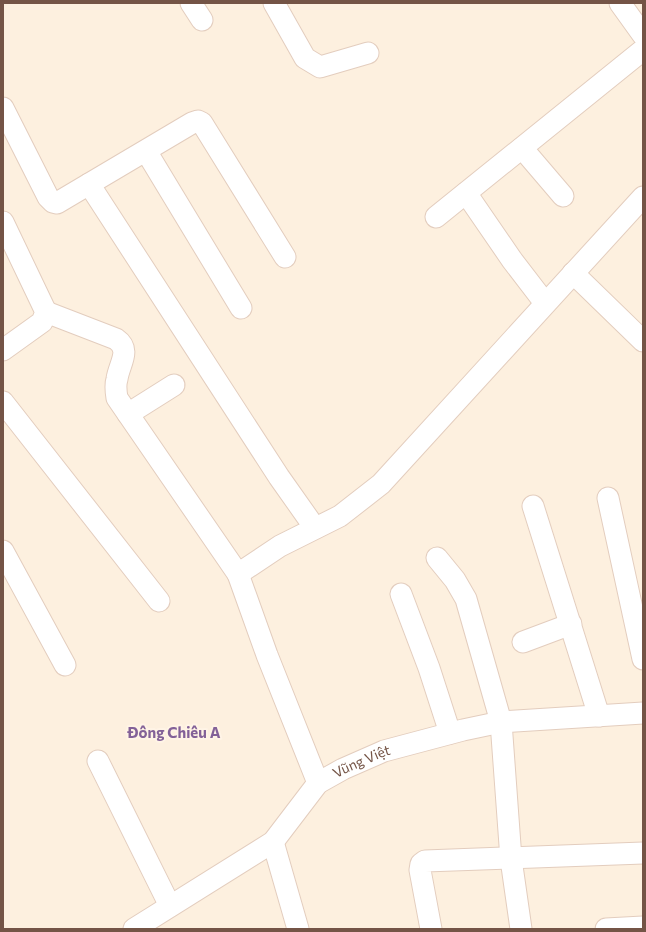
<svg xmlns="http://www.w3.org/2000/svg" width="646" height="932" viewBox="0 0 646 932" font-family="Commissioner,sans-serif">
	<style>
		.lines { fill: none; stroke-linecap: round; stroke-linejoin: round }
		.minor-casing { stroke: #e3cdbe; stroke-width: 23 }
		.minor { stroke: #fff; stroke-width: 21 }
		.labels { text-anchor: middle; stroke-width: 4; stroke-linejoin: round; paint-order: stroke }
		.street-label { font-size: 14px; fill: #745446; stroke: #fff4e6 }
		.neighbourhood-label { font-size: 15px; font-weight: bold; fill: #836198; stroke: #fff4e6 }
	</style>
	<rect width="100%" height="100%" fill="#fdf0df"/>
	<g class="lines">
		<defs>
			<g id="minor">
				<path d="M 191,3 L 202,20"/>
				<path d="M 274,3 L 305,58 L 320,67 L 368,53"/>
				<path d="M 620,3 L 643,35"/>
				<path d="M 3,108 L 48,197 L 53,202 L 57,203 L 192,123 L 198,121 L 202,123 L 285,257"/>
				<path d="M 522,148 L 563,196"/>
				<path d="M 146,151 L 241,308"/>
				<path d="M 89,184 L 279,477 L 315,528"/>
				<path d="M 466,193 L 512,260 L 545,303"/>
				<path d="M 436,217 L 643,50"/>
				<path d="M 3,222 L 46,312 L 42,322 L 3,350"/>
				<path d="M 573,273 L 643,341"/>
				<path d="M 46,312 L 116,339 C 132,350 119,364 117,379 C 115,385 116,392 117,398 L 238,574 L 280,546 L 340,516 L 381,484 L 643,197"/>
				<path d="M 3,402 L 159,601"/>
				<path d="M 128,414 L 174,385"/>
				<path d="M 608,498 L 643,659"/>
				<path d="M 533,506 L 599,716"/>
				<path d="M 3,551 L 65,665"/>
				<path d="M 437,558 L 455,580 L 466,599 L 501,722 L 511,859 L 521,929"/>
				<path d="M 238,574 L 267,655 L 318,783"/>
				<path d="M 401,594 L 429,668 L 450,733"/>
				<path d="M 523,642 L 571,624"/>
				<path d="M 98,761 L 170,906"/>
				<path d="M 273,842 L 298,929"/>
				<path id="s1" d="M 134,929 L 273,842 L 318,783 L 343,769 L 384,751 L 463,730 L 501,722 L 643,713"/>
				<path d="M 431,929 L 420,870 L 421,864 L 425,861 L 643,853"/>
				<path d="M 606,929 L 643,927"/>
			</g>
		</defs>
		<use href="#minor" class="minor-casing"/>
		<use href="#minor" class="minor"/>
	</g>
	<g class="labels">
		<g class="street-label">
			<text dy="5" stroke="none"><textPath href="#s1" startOffset="287">Vũng Việt</textPath></text>
		</g>
		<g class="neighbourhood-label">
			<text x="174" y="738">Đông Chiêu A</text>
		</g>
	</g>
	<rect width="646" height="932" fill="none" stroke="#745446" stroke-width="8"/>
</svg>
